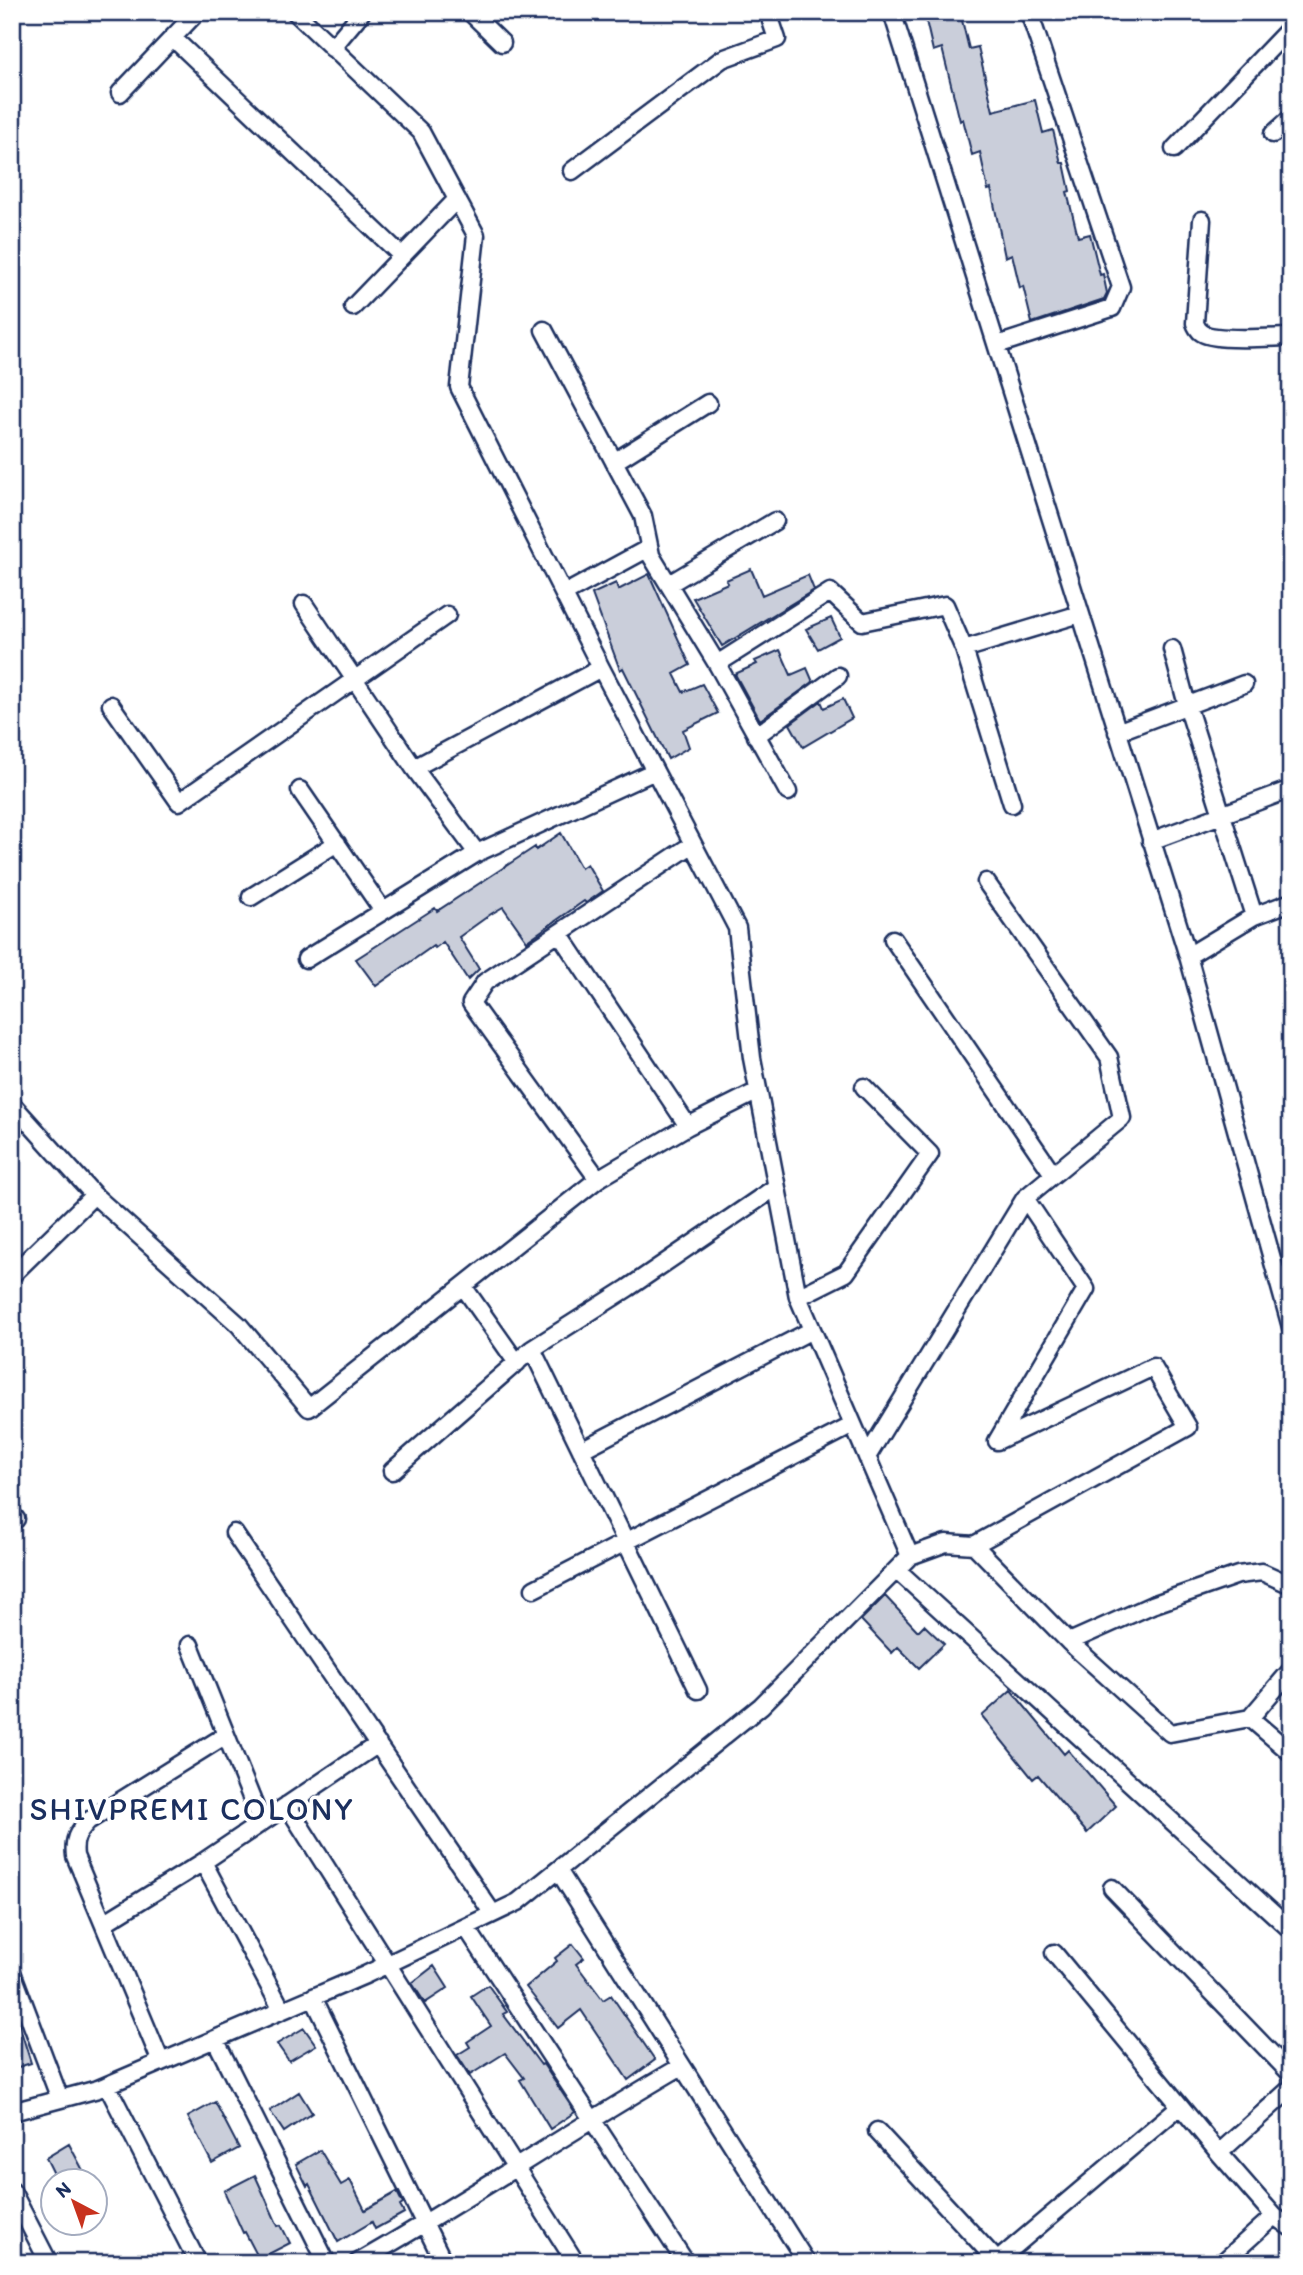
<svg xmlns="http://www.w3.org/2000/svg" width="1303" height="2275" viewBox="0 0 1303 2275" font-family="Itim,sans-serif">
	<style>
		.building { fill: #caceda; stroke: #1b2f5e; stroke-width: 2 }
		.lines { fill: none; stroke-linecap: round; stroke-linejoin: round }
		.street-casing { stroke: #1b2f5e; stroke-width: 21 }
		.street { stroke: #fff; stroke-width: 16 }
		.labels { text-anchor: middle; stroke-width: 7; stroke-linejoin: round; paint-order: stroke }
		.neighbourhood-label { font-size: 32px; letter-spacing: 2px; fill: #1b2f5e; stroke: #fff }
	</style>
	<rect width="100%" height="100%" fill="#fff"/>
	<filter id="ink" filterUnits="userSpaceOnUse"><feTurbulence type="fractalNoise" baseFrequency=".0143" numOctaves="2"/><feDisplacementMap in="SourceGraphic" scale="14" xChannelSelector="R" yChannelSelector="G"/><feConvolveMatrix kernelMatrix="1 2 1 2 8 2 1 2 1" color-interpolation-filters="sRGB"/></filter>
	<g filter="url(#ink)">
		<path class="building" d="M 924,12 L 960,12 L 969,49 L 978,47 L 993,111 L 1035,100 L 1043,133 L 1053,130 L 1061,163 L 1064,163 L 1070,191 L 1067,192 L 1078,237 L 1090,234 L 1100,275 L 1103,274 L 1107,293 L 1104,299 L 1032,323 L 1023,286 L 1020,288 L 1012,254 L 1005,257 L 991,189 L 988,190 L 980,152 L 972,155 L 963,119 L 960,121 L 942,48 L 933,51 Z
			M 751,569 L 762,595 L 808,575 L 814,590 L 722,646 L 693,598 L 728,583 L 726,580 Z
			M 649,574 L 690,665 L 674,674 L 683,692 L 702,684 L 718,713 L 683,730 L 689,747 L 668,759 L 623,668 L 620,670 L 592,594 L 616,583 L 618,590 Z
			M 831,618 L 840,637 L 818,649 L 806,629 Z
			M 780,650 L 791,675 L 807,668 L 813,682 L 760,720 L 735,674 L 757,664 L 755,661 Z
			M 843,699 L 852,718 L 803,747 L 790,724 L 821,701 L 824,708 Z
			M 561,833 L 581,868 L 587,864 L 603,891 L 586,903 L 584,901 L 527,941 L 503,907 L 491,914 L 459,937 L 479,969 L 468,980 L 443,942 L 435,948 L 433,946 L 376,986 L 356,959 L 435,908 L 437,911 L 535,847 L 536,850 Z
			M 885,1596 L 918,1631 L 924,1625 L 944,1644 L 919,1668 L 898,1647 L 892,1653 L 861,1620 Z
			M 1011,1690 L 1064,1754 L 1068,1750 L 1116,1806 L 1087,1833 L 1038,1775 L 1033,1779 L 982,1716 Z
			M 573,1944 L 584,1958 L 576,1964 L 603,2000 L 611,1995 L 655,2060 L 628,2080 L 581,2010 L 558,2028 L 526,1987 L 557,1961 L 555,1958 Z
			M 434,1966 L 448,1988 L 425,2003 L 412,1983 Z
			M 488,1985 L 507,2012 L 503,2014 L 541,2065 L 543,2064 L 575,2112 L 550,2129 L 520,2080 L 524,2078 L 505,2053 L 470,2075 L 457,2055 L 470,2047 L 467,2042 L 491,2026 L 471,1996 Z
			M 16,2015 L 31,2063 L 12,2069 L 12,2016 Z
			M 304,2028 L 316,2045 L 289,2061 L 277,2044 Z
			M 299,2092 L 312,2113 L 284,2132 L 270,2111 Z
			M 215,2102 L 239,2148 L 212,2163 L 188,2117 Z
			M 69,2144 L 86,2176 L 77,2180 L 57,2180 L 46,2158 Z
			M 320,2150 L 341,2185 L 350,2180 L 365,2210 L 397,2192 L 403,2204 L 400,2206 L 404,2213 L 375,2229 L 372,2222 L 338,2242 L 309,2184 L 307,2186 L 296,2164 Z
			M 255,2175 L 278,2226 L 281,2225 L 290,2243 L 259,2259 L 245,2232 L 243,2233 L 224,2191 Z"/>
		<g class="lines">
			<defs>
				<path id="street" d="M 470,12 L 502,43
					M 892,12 L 1188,956 L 1291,1327
					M 173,38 L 402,256
					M 332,48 L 362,12
					M 120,93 L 197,12
					M 1273,134 L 1291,118
					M 1174,149 L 1291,27
					M 572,171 L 722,59 L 777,39 L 768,12
					M 1202,220 L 1195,323 C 1196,326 1199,331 1201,332 C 1212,342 1273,337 1291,337
					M 353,307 L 457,199
					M 544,330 L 643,516 L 651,555
					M 997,345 L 1112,308 L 1121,287 L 1029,12
					M 614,462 L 708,403
					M 669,584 L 775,521
					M 564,594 L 647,549 L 717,664 L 788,792
					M 304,604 L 414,768 L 477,853
					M 964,649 L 1012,804
					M 1172,649 L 1187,705 L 1254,916
					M 717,664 L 830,592 L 862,622 L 945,605 L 964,649 L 1080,614
					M 111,705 L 179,802 L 447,615
					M 1117,732 L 1244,684
					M 756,736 L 838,676
					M 414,768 L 601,668
					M 300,790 L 383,911
					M 1151,841 L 1283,792
					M 251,897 L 337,843
					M 559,933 L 688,1126
					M 893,939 L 1053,1174
					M 1188,956 L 1254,916 L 1291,902
					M 306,959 L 477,853 L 655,771
					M 12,1104 L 94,1195
					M 598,1179 L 471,1003 L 485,982 L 693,844
					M 12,1275 L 94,1195 L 239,1325 L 309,1408 L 598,1179 L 688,1126 L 758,1091
					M 463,1286 L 517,1363
					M 798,1297 L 846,1273 L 930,1154 L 864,1087
					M 532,1349 L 698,1690
					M 581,1450 L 812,1330
					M 867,1457 L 1025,1198 L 1122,1118 L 1109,1057 L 986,882
					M 392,1471 L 532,1349 L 628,1288 L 776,1187
					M 12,1515 L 16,1519
					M 234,1533 L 493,1914
					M 974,1545 L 1188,1427 L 1153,1367 L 997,1441 L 1086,1289 L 1025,1198
					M 910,1556 L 946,1543 L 974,1545 L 1069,1642 L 1152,1605 L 1238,1575 L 1262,1572 L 1291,1585
					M 897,1570 L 1291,1930
					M 534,1589 L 853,1425
					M 1069,1642 L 1170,1733 L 1250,1718 L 1291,1753
					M 190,1645 L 261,1822
					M 1250,1718 L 1291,1670
					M 287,1805 L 576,2263
					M 203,1862 L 282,2010
					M 558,1870 L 807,2263
					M 1112,1888 L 1291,2074
					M 104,1923 L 203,1862 L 378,1744
					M 466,1927 L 686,2263
					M 1054,1953 L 1219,2153 L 1274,2216 L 1291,2228
					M 12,1972 L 60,2099
					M 313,1997 L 444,2263
					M 215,2039 L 327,2263
					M 161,2062 L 75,1856 C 73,1840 77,1833 88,1821 L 226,1735
					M 107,2085 L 198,2263
					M 12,2112 L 98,2089 L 365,1975 L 518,1902 L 761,1706 L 910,1556 L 798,1297 L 752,1058 L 737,928 L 601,668 L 459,387 L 476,235 L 421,132 L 295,12
					M 877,2131 L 999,2263
					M 1219,2153 L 1291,2088
					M 12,2191 L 49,2263
					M 997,2261 L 1180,2106
					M 357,2263 C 468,2200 573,2129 682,2066
					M 1222,2263 L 1274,2216"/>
			</defs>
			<use href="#street" class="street-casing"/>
			<use href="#street" class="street"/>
		</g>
	</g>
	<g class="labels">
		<g class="neighbourhood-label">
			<text x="192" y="1820">SHIVPREMI COLONY</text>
		</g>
	</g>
	<rect width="1303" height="2275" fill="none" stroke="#fff" stroke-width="42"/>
	<rect x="21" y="21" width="1261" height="2233" fill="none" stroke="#1b2f5e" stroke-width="2.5" filter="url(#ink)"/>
	<g transform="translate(74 2202) rotate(319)"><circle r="33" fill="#ffffff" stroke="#a4acbf" stroke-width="2"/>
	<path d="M0-5L12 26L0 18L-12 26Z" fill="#c8321e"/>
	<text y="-10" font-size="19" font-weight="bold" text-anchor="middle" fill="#1b2f5e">N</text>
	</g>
</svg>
